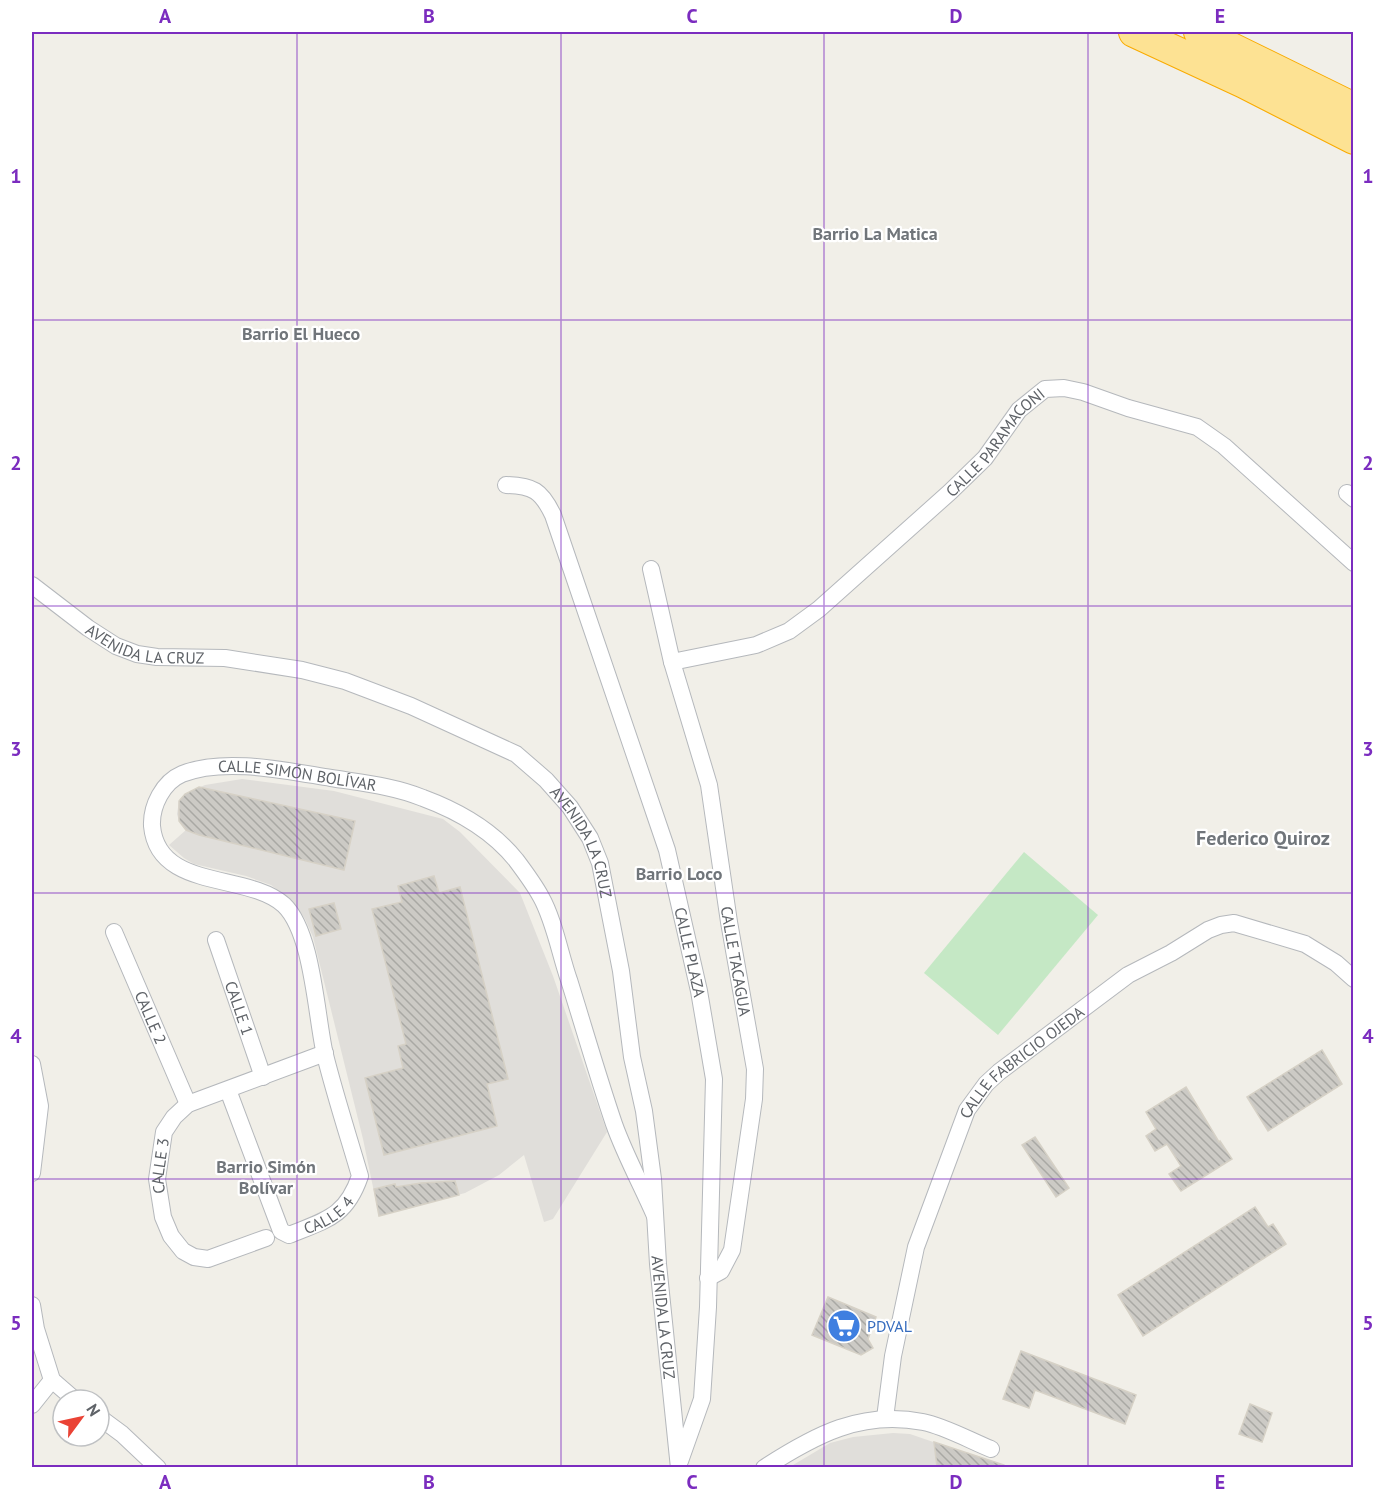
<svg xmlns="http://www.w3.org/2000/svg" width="1385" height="1499" viewBox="0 0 1385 1499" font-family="'PT Sans',sans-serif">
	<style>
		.industrial { fill: #e0deda }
		.pitch { fill: #c5e8c5 }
		.building { fill: url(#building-back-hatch); stroke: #d6d1c6; stroke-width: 1.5 }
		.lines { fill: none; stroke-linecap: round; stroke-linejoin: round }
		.street-casing { stroke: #b5b8bc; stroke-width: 18 }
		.highway-casing { stroke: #f9ab00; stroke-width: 32 }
		.street { stroke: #fff; stroke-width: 16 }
		.highway { stroke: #fde293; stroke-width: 30 }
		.grid { fill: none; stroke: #7b2cbf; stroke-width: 1.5; stroke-opacity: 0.55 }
		.labels { text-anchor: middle; stroke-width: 4.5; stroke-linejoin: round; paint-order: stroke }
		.street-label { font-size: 16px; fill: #5f6368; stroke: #fff }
		.shop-label { font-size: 16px; fill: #366cbe; stroke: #fff; text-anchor: start }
		.neighbourhood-label { font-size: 18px; font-weight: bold; fill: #70757a; stroke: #fff }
		.quarter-label { font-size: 20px; font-weight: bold; fill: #70757a; stroke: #fff }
		.neatline { fill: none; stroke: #7b2cbf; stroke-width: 2 }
		.grid-label { font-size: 20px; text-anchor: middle; font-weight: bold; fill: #7b2cbf }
	</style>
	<defs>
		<pattern id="building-back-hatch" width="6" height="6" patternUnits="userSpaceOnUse" patternTransform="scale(1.5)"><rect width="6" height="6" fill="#cccac5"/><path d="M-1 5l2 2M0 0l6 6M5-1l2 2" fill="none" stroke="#a9a8a4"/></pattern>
	</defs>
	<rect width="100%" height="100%" fill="#f1efe8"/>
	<path class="industrial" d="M 242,779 L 334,791 L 443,819 L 460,832 L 520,893 L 553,976 L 607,1132 L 553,1219 L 544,1222 L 524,1155 L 499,1175 L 465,1193 L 379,1216 L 363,1139 L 313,937 L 305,919 L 293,902 L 271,885 L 246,876 L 194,864 L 184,858 L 169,845 L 186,830 L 179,821 L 177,814 L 179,801 L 185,794 L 205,785 Z
		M 893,1433 L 910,1434 L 1006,1467 L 788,1468 L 830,1443 L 853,1437 Z"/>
	<path class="pitch" d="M 1024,852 L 1098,915 L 998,1035 L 924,973 Z"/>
	<path class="building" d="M 199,787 L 355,821 L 344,870 L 199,835 L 186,830 L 179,821 L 179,801 L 185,794 Z
		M 434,876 L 439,893 L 460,887 L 508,1079 L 487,1084 L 497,1126 L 384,1155 L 365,1078 L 403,1068 L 398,1046 L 406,1044 L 372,909 L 402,902 L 398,886 Z
		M 334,903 L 341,929 L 316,936 L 309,909 Z
		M 1322,1050 L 1342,1084 L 1268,1131 L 1247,1097 Z
		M 1186,1087 L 1219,1142 L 1220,1141 L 1232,1159 L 1181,1191 L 1169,1174 L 1181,1166 L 1167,1144 L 1155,1151 L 1146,1136 L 1156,1129 L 1146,1112 Z
		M 1035,1137 L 1069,1188 L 1056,1197 L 1022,1145 Z
		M 455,1181 L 459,1195 L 379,1216 L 374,1189 L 395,1184 L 396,1187 L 421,1183 Z
		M 1255,1207 L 1268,1227 L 1273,1224 L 1286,1244 L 1143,1336 L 1118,1295 Z
		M 828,1297 L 876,1317 L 868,1339 L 873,1348 L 861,1355 L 812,1335 Z
		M 1021,1351 L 1136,1395 L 1125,1424 L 1035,1390 L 1029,1408 L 1003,1399 Z
		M 1250,1404 L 1272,1413 L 1262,1442 L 1239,1434 Z
		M 934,1442 L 1004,1465 L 1004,1467 L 937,1467 Z"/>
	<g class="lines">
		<defs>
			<g id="street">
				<path id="s1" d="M 506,485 C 533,486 541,490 553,515 L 667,850 L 699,991 L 714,1079 L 708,1307 L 702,1399 L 680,1461"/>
				<path d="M 1347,493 L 1354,499"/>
				<path id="s2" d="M 651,569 L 672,662 L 709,785 L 729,922 L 755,1069 L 754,1099 L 732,1250 L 721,1271 L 708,1278"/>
				<path id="s3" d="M 32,585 L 88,628 L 116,646 L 137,654 L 157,657 L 225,658 L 302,670 L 345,681 L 411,706 L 516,754 L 546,780 L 570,807 L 590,838 L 600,863 L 621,971 L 632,1057 L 644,1111 L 653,1179 L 658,1264 L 679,1468"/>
				<path id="s4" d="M 672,662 L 756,645 L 789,631 L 819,609 L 950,492 L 985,458 L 1019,410 L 1045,389 L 1064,388 L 1083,392 L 1128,408 L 1197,427 L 1224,446 L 1354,563"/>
				<path id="s5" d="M 114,932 L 188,1104"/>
				<path id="s6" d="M 216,940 L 263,1077"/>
				<path d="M 32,1064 L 40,1106 L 32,1173"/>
				<path id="s7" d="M 228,1090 L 281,1231 L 289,1235 C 326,1220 346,1217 360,1176 C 348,1135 335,1095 325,1055 C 316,1016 313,933 284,905 C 247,872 158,891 152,826 C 151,806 163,782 182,774 C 224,757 287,771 331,778 C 362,783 394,786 423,798 C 458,811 492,830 516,860 C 525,872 534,884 541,897 C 554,920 560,954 569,980 C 584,1028 598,1077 614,1124 C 625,1155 642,1186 655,1216"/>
				<path id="s8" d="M 266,1238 L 208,1259 L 194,1257 L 183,1251 L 171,1236 L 163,1217 L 157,1179 L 164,1132 L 174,1117 L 188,1104 L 325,1053"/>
				<path d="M 32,1305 L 36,1329 L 52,1380 L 75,1400"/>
				<path d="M 32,1405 L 52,1380"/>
				<path d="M 99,1417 L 122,1434 L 158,1468"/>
				<path id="s9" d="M 885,1418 L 893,1356 L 916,1247 L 967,1110 L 986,1084 L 999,1072 L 1128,975 L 1171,953 L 1208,930 L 1221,925 L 1234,923 L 1305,944 L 1336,963 L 1354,979"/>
				<path d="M 764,1468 C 815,1435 861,1410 923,1422 C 944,1426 971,1441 991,1449"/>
			</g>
			<path id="highway" d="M 1134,32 L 1244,83 L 1354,139
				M 1199,32 L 1354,108"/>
		</defs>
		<use href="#street" class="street-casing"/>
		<use href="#highway" class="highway-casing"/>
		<use href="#street" class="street"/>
		<use href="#highway" class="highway"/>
	</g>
	<path class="grid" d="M 297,32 L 297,1468M 561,32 L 561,1468M 824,32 L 824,1468M 1088,32 L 1088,1468M 32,320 L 1354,320M 32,606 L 1354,606M 32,893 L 1354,893M 32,1179 L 1354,1179"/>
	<defs>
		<symbol id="supermarket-disc" viewBox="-11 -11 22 22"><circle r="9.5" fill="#3f7fe0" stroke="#fff"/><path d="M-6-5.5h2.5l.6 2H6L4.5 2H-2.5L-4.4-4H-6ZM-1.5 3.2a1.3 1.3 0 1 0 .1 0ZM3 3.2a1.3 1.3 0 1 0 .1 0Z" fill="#fff"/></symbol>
	</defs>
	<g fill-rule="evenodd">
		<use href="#supermarket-disc" x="825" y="1307" width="38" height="38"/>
	</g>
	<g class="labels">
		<g class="street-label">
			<text dy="6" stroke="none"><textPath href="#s4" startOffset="402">CALLE PARAMACONI</textPath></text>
			<text dy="6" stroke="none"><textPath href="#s3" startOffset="132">AVENIDA LA CRUZ</textPath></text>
			<text dy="6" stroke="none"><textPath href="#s7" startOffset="884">CALLE SIMÓN BOLÍVAR</textPath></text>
			<text dy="6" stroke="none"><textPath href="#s3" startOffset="636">AVENIDA LA CRUZ</textPath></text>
			<text dy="6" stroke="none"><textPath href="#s1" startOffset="519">CALLE PLAZA</textPath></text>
			<text dy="6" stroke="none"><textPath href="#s2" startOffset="402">CALLE TACAGUA</textPath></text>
			<text dy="6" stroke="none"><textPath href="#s6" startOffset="72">CALLE 1</textPath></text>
			<text dy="6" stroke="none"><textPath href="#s5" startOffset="93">CALLE 2</textPath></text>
			<text dy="6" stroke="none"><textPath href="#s9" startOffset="393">CALLE FABRICIO OJEDA</textPath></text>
			<text dy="6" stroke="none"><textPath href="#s8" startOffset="180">CALLE 3</textPath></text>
			<text dy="6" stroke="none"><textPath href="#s7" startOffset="204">CALLE 4</textPath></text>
			<text dy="6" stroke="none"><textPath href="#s3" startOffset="1122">AVENIDA LA CRUZ</textPath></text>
		</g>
		<g class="shop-label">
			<text x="867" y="1332">PDVAL</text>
		</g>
		<g class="neighbourhood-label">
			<text x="875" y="240">Barrio La Matica</text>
			<text x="301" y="340">Barrio El Hueco</text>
			<text x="679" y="880">Barrio Loco</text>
			<text x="266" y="1173">Barrio Simón<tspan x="266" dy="21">Bolívar</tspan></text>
		</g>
		<g class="quarter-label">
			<text x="1263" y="845">Federico Quiroz</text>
		</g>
	</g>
	<rect width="1385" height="1499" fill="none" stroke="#ffffff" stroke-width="66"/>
	<g transform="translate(81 1418) rotate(57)"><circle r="28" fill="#ffffff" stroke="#bfc1c3" stroke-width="1.5"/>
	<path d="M0-4.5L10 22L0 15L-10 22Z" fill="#ea4335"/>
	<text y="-9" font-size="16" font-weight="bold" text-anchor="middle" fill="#5f6368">N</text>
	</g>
	<rect x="33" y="33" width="1319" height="1433" class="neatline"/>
	<g class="grid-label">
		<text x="165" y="23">A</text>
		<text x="429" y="23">B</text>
		<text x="692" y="23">C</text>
		<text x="956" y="23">D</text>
		<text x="1220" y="23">E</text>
		<text x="16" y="183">1</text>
		<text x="1368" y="183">1</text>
		<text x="16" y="470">2</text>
		<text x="1368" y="470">2</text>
		<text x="16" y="756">3</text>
		<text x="1368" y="756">3</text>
		<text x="16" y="1043">4</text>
		<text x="1368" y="1043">4</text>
		<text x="16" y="1330">5</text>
		<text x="1368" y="1330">5</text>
		<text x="165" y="1489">A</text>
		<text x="429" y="1489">B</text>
		<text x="692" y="1489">C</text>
		<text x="956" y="1489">D</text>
		<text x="1220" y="1489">E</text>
	</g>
</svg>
